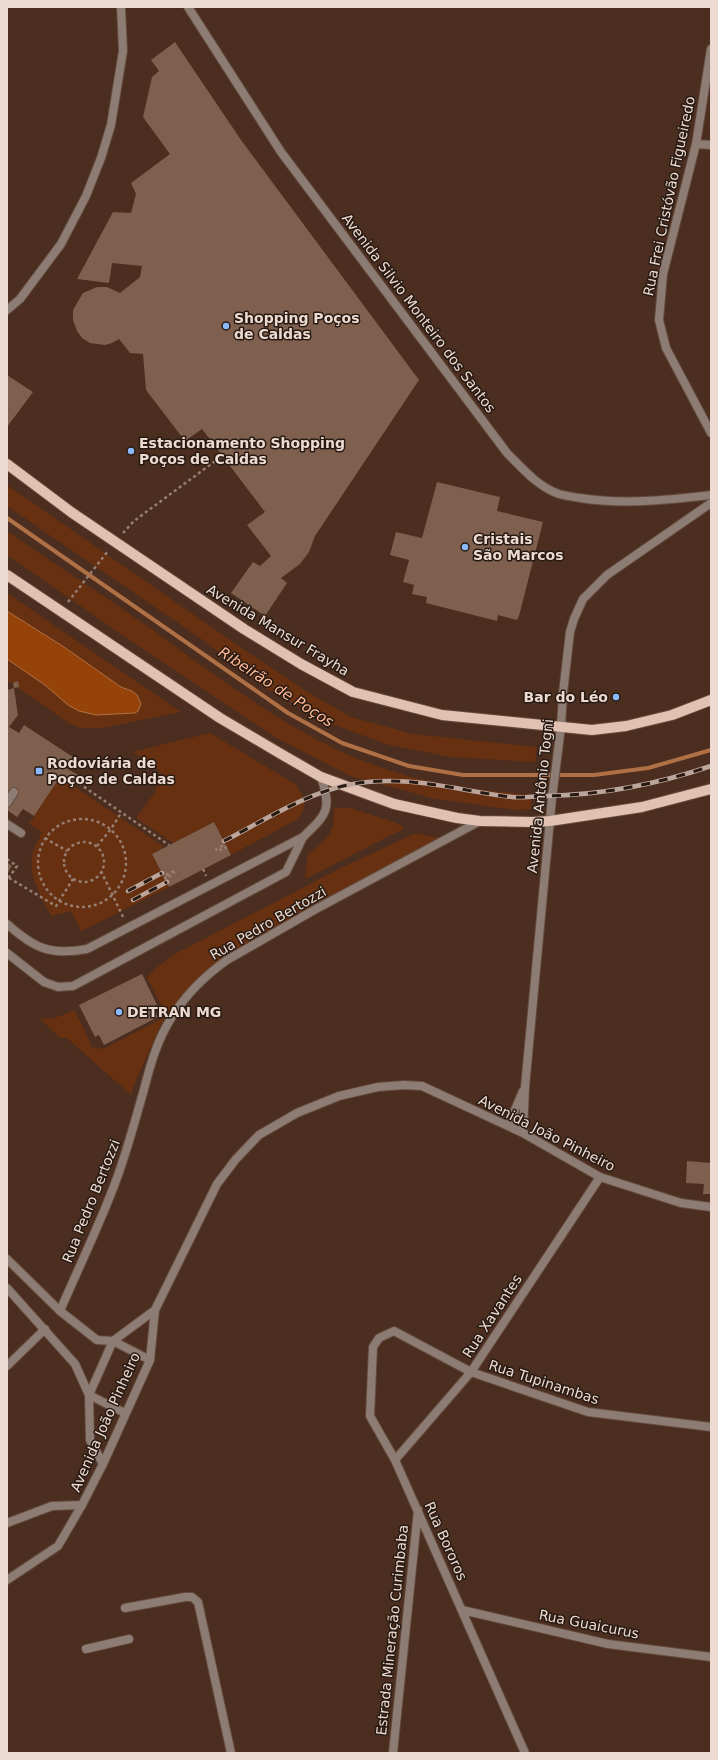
<svg xmlns="http://www.w3.org/2000/svg" width="718" height="1760" viewBox="0 0 718 1760" font-family="'DejaVu Sans',sans-serif">
	<style>
		.green { fill: #673011 }
		.water { fill: #96430a; stroke: #b07045 }
		.lines { fill: none; stroke-linecap: round; stroke-linejoin: round }
		.stream { stroke: #b07045; stroke-width: 4 }
		.building { fill: #7f5f4e }
		.service-casing { stroke: #654a3b; stroke-width: 10 }
		.minor-casing { stroke: #654a3b; stroke-width: 10 }
		.tertiary-casing { stroke: #654a3b; stroke-width: 10 }
		.primary-casing { stroke: #654a3b; stroke-width: 12 }
		.path { stroke: #967e71; stroke-width: 2.5; stroke-dasharray: 3 3; stroke-linecap: butt }
		.service { stroke: #8c7c74; stroke-width: 8 }
		.minor { stroke: #8c7c74; stroke-width: 8 }
		.tertiary { stroke: #8c7c74; stroke-width: 8 }
		.primary { stroke: #e1c1b2; stroke-width: 10 }
		.rail-casing { stroke: #bca69b; stroke-width: 4.5 }
		.rail { stroke: #271a13; stroke-width: 3; stroke-dasharray: 9; stroke-linecap: butt }
		.poi-dot { fill: #8bb9fc; stroke: #271a13; stroke-width: 1.5 }
		.labels { text-anchor: middle; stroke-width: 3; stroke-linejoin: round; paint-order: stroke }
		.street-label { font-size: 14px; fill: #eddad0; stroke: #271a13 }
		.poi-label { font-size: 14px; font-weight: bold; fill: #eddad0; stroke: #271a13; text-anchor: start }
		.water-label { font-size: 15px; font-style: italic; fill: #ffb895; stroke: #271a13 }
	</style>
	<rect width="100%" height="100%" fill="#4b2e1f"/>
	<path class="green" d="M 7,485 L 246,651 L 306,691 L 351,717 L 413,734 L 537,747 L 535,762 L 451,757 L 389,745 L 332,724 L 265,688 L 203,640 L 7,506 Z
		M 7,531 C 54,564 103,595 150,628 C 225,682 302,743 391,771 C 437,786 484,790 531,795 L 531,809 L 516,810 L 436,799 L 350,776 L 275,737 L 138,646 L 7,555 Z
		M 7,593 L 181,712 L 102,728 L 81,728 L 70,724 L 7,680 Z
		M 210,733 L 295,784 C 305,798 309,804 298,819 L 231,855 L 214,822 L 173,843 L 136,818 C 144,807 166,783 158,769 C 155,764 138,755 132,752 Z
		M 60,777 L 164,847 L 152,854 L 169,887 L 81,931 L 71,911 L 51,916 C 41,896 27,876 33,852 C 35,846 39,839 42,832 L 29,824 Z
		M 334,808 L 350,808 L 402,825 L 403,829 L 305,879 L 308,854 C 327,840 335,833 334,808 Z
		M 416,833 L 434,837 L 445,838 L 218,963 L 162,1022 L 136,1080 L 131,1095 L 68,1039 L 59,1037 L 40,1019 L 55,1018 L 75,1010 L 92,1047 L 103,1049 L 161,1019 L 156,1009 L 161,1004 L 147,978 L 155,969 L 175,954 L 341,868 Z"/>
	<path class="water" d="M 7,611 L 64,647 L 121,687 L 132,691 L 137,695 L 141,704 L 138,711 L 135,713 L 96,715 L 79,711 L 68,705 L 45,685 L 7,659 Z"/>
	<g class="lines">
		<path class="stream" d="M 7,518 L 288,713 L 342,743 L 409,766 L 463,775 L 594,775 L 648,768 L 711,750"/>
	</g>
	<path class="building" d="M 175,42 L 241,140 L 419,380 L 315,536 L 309,552 L 300,564 L 281,578 L 287,583 L 265,616 L 231,593 L 253,562 L 260,566 L 271,556 L 247,525 L 265,512 L 202,429 L 185,441 L 146,390 L 143,354 L 130,353 L 119,339 L 112,343 L 105,345 L 90,343 L 82,338 L 77,331 L 73,320 L 73,310 L 83,293 L 97,287 L 107,287 L 120,293 L 140,277 L 142,266 L 112,263 L 109,283 L 77,279 L 113,212 L 131,213 L 136,194 L 131,183 L 170,154 L 143,117 L 152,77 L 159,71 L 151,60 Z
		M 7,375 L 33,392 L 7,427 Z
		M 437,482 L 500,497 L 497,511 L 543,522 L 519,616 L 517,620 L 498,615 L 497,621 L 426,603 L 427,597 L 412,594 L 414,585 L 403,582 L 409,560 L 390,555 L 396,532 L 422,538 Z
		M 18,681 L 19,687 L 14,688 L 13,683 Z
		M 14,688 L 18,715 L 9,727 L 19,733 L 24,725 L 73,757 L 66,768 L 78,775 L 71,784 L 60,777 L 34,816 L 23,809 L 17,817 L 7,810 L 7,690 Z
		M 214,822 L 231,855 L 169,887 L 152,854 Z
		M 7,862 L 12,866 L 7,874 Z
		M 142,974 L 157,1005 L 153,1007 L 158,1017 L 104,1045 L 99,1035 L 95,1037 L 79,1005 Z
		M 687,1161 L 711,1163 L 711,1194 L 703,1194 L 704,1184 L 686,1183 Z"/>
	<g class="lines">
		<defs>
			<path id="service" d="M 7,803 L 14,792
				M 7,824 L 21,833
				M 7,924 C 34,948 50,956 87,949 L 303,837 C 327,814 332,810 321,777
				M 7,953 L 44,982 L 58,987 L 73,986 L 286,872 L 303,837
				M 125,1608 L 185,1597 L 192,1597 L 198,1602 L 231,1753
				M 86,1649 L 129,1639"/>
			<path id="minor" d="M 188,7 L 281,152 L 507,453 C 522,468 538,487 559,494 C 566,496 574,497 580,498 C 624,505 667,500 711,495
				M 711,49 L 696,144 L 663,274 L 659,320 L 666,348 L 711,433
				M 696,144 L 711,145
				M 7,1259 L 60,1311 L 97,1340 L 113,1341 L 150,1360
				M 7,1288 L 75,1364 L 89,1395 L 125,1413
				M 60,1311 C 78,1269 98,1228 114,1186 C 126,1155 134,1124 143,1093 C 149,1070 155,1047 166,1027 C 180,1001 203,977 227,960 L 316,909 L 480,821
				M 7,1366 L 45,1329
				M 395,1460 L 471,1372 L 600,1177
				M 7,1523 L 52,1506 L 82,1505
				M 462,1610 L 608,1644 L 711,1657
				M 393,1753 L 418,1510
				M 525,1753 L 395,1460 L 370,1416 L 373,1347 L 379,1338 L 394,1331 L 471,1372 L 588,1412 L 711,1427"/>
			<path id="tertiary" d="M 7,310 L 20,299 L 61,244 L 86,196 L 101,158 L 111,125 L 123,51 L 121,7
				M 508,1126 L 523,1091
				M 523,1133 L 525,1087 L 552,798 L 561,727 L 563,693 L 570,632 L 574,619 L 583,599 L 607,575 L 711,503
				M 103,1464 L 90,1440 L 89,1395 L 113,1341 L 155,1310
				M 7,1580 L 58,1546 L 82,1505 L 103,1464 L 150,1360 L 155,1310 L 217,1184 L 236,1159 L 259,1135 L 297,1113 L 339,1096 L 378,1087 L 404,1085 L 422,1086 L 523,1133 L 600,1177 L 681,1203 L 711,1207"/>
			<path id="primary" d="M 7,464 L 71,512 L 244,629 L 301,664 L 353,692 L 442,715 L 592,730 L 626,726 L 672,715 L 711,700
				M 7,575 L 220,718 L 281,754 L 321,777 L 394,804 L 457,818 L 480,821 L 532,822 L 550,821 L 642,807 L 711,789"/>
		</defs>
		<use href="#service" class="service-casing"/>
		<use href="#minor" class="minor-casing"/>
		<use href="#tertiary" class="tertiary-casing"/>
		<use href="#primary" class="primary-casing"/>
		<path class="path" d="M 123,533 L 134,521 L 222,456
			M 68,602 L 108,551
			M 7,697 L 8,696
			M 74,780 L 169,845
			M38 863a44 44 0 1 1 88 0a44 44 0 1 1-88 0Z
			M 45,838 L 67,851
			M64 862a20 20 0 1 1 40 0a20 20 0 1 1-40 0Z
			M 97,846 L 111,829 L 121,813
			M 215,850 L 224,845 L 226,848 L 216,851
			M 7,859 L 17,866 L 7,880
			M 203,869 L 206,876
			M 101,871 L 124,919
			M 174,871 L 164,876 L 166,879 L 175,872
			M 9,878 L 56,906 L 73,879"/>
		<use href="#service" class="service"/>
		<use href="#minor" class="minor"/>
		<use href="#tertiary" class="tertiary"/>
		<use href="#primary" class="primary"/>
		<defs>
			<path id="rail" d="M 224,841 C 263,821 310,791 353,784 C 407,774 459,791 512,797 C 523,798 534,796 545,796 C 602,795 658,784 711,766
				M 128,891 L 162,873
				M 133,900 L 167,882"/>
		</defs>
		<use href="#rail" class="rail-casing"/>
		<use href="#rail" class="rail"/>
	</g>
	<g class="poi-dot">
		<circle cx="226" cy="326" r="4"/>
		<circle cx="131" cy="451" r="4"/>
		<circle cx="465" cy="547" r="4"/>
		<circle cx="616" cy="697" r="4"/>
		<rect x="35" y="767" width="8" height="8" rx="2"/>
		<circle cx="119" cy="1012" r="4"/>
	</g>
	<g class="labels">
		<g class="street-label">
			<text transform="translate(669 196) rotate(-78)" y="5">Rua Frei Cristóvão Figueiredo</text>
			<text transform="translate(419 313) rotate(53)" y="5">Avenida Silvio Monteiro dos Santos</text>
			<text transform="translate(278 630) rotate(31)" y="5">Avenida Mansur Frayha</text>
			<text transform="translate(540 796) rotate(-84)" y="5">Avenida Antônio Togni</text>
			<text transform="translate(268 923) rotate(-30)" y="5">Rua Pedro Bertozzi</text>
			<text transform="translate(547 1133) rotate(27)" y="5">Avenida João Pinheiro</text>
			<text transform="translate(91 1201) rotate(-68)" y="5">Rua Pedro Bertozzi</text>
			<text transform="translate(492 1316) rotate(-57)" y="5">Rua Xavantes</text>
			<text transform="translate(544 1382) rotate(18)" y="5">Rua Tupinambas</text>
			<text transform="translate(105 1422) rotate(-66)" y="5">Avenida João Pinheiro</text>
			<text transform="translate(446 1541) rotate(66)" y="5">Rua Bororos</text>
			<text transform="translate(589 1624) rotate(11)" y="5">Rua Guaicurus</text>
			<text transform="translate(392 1630) rotate(-84)" y="5">Estrada Mineração Curimbaba</text>
		</g>
		<g class="poi-label">
			<text x="234" y="323">Shopping Poços<tspan x="234" dy="16">de Caldas</tspan></text>
			<text x="139" y="448">Estacionamento Shopping<tspan x="139" dy="16">Poços de Caldas</tspan></text>
			<text x="473" y="544">Cristais<tspan x="473" dy="16">São Marcos</tspan></text>
			<text x="608" y="702" text-anchor="end">Bar do Léo</text>
			<text x="47" y="768">Rodoviária de<tspan x="47" dy="16">Poços de Caldas</tspan></text>
			<text x="127" y="1017">DETRAN MG</text>
		</g>
		<g class="water-label">
			<text transform="translate(276 687) rotate(33)" y="5">Ribeirão de Poços</text>
		</g>
	</g>
	<rect width="718" height="1760" fill="none" stroke="#eddad0" stroke-width="16"/>
</svg>
